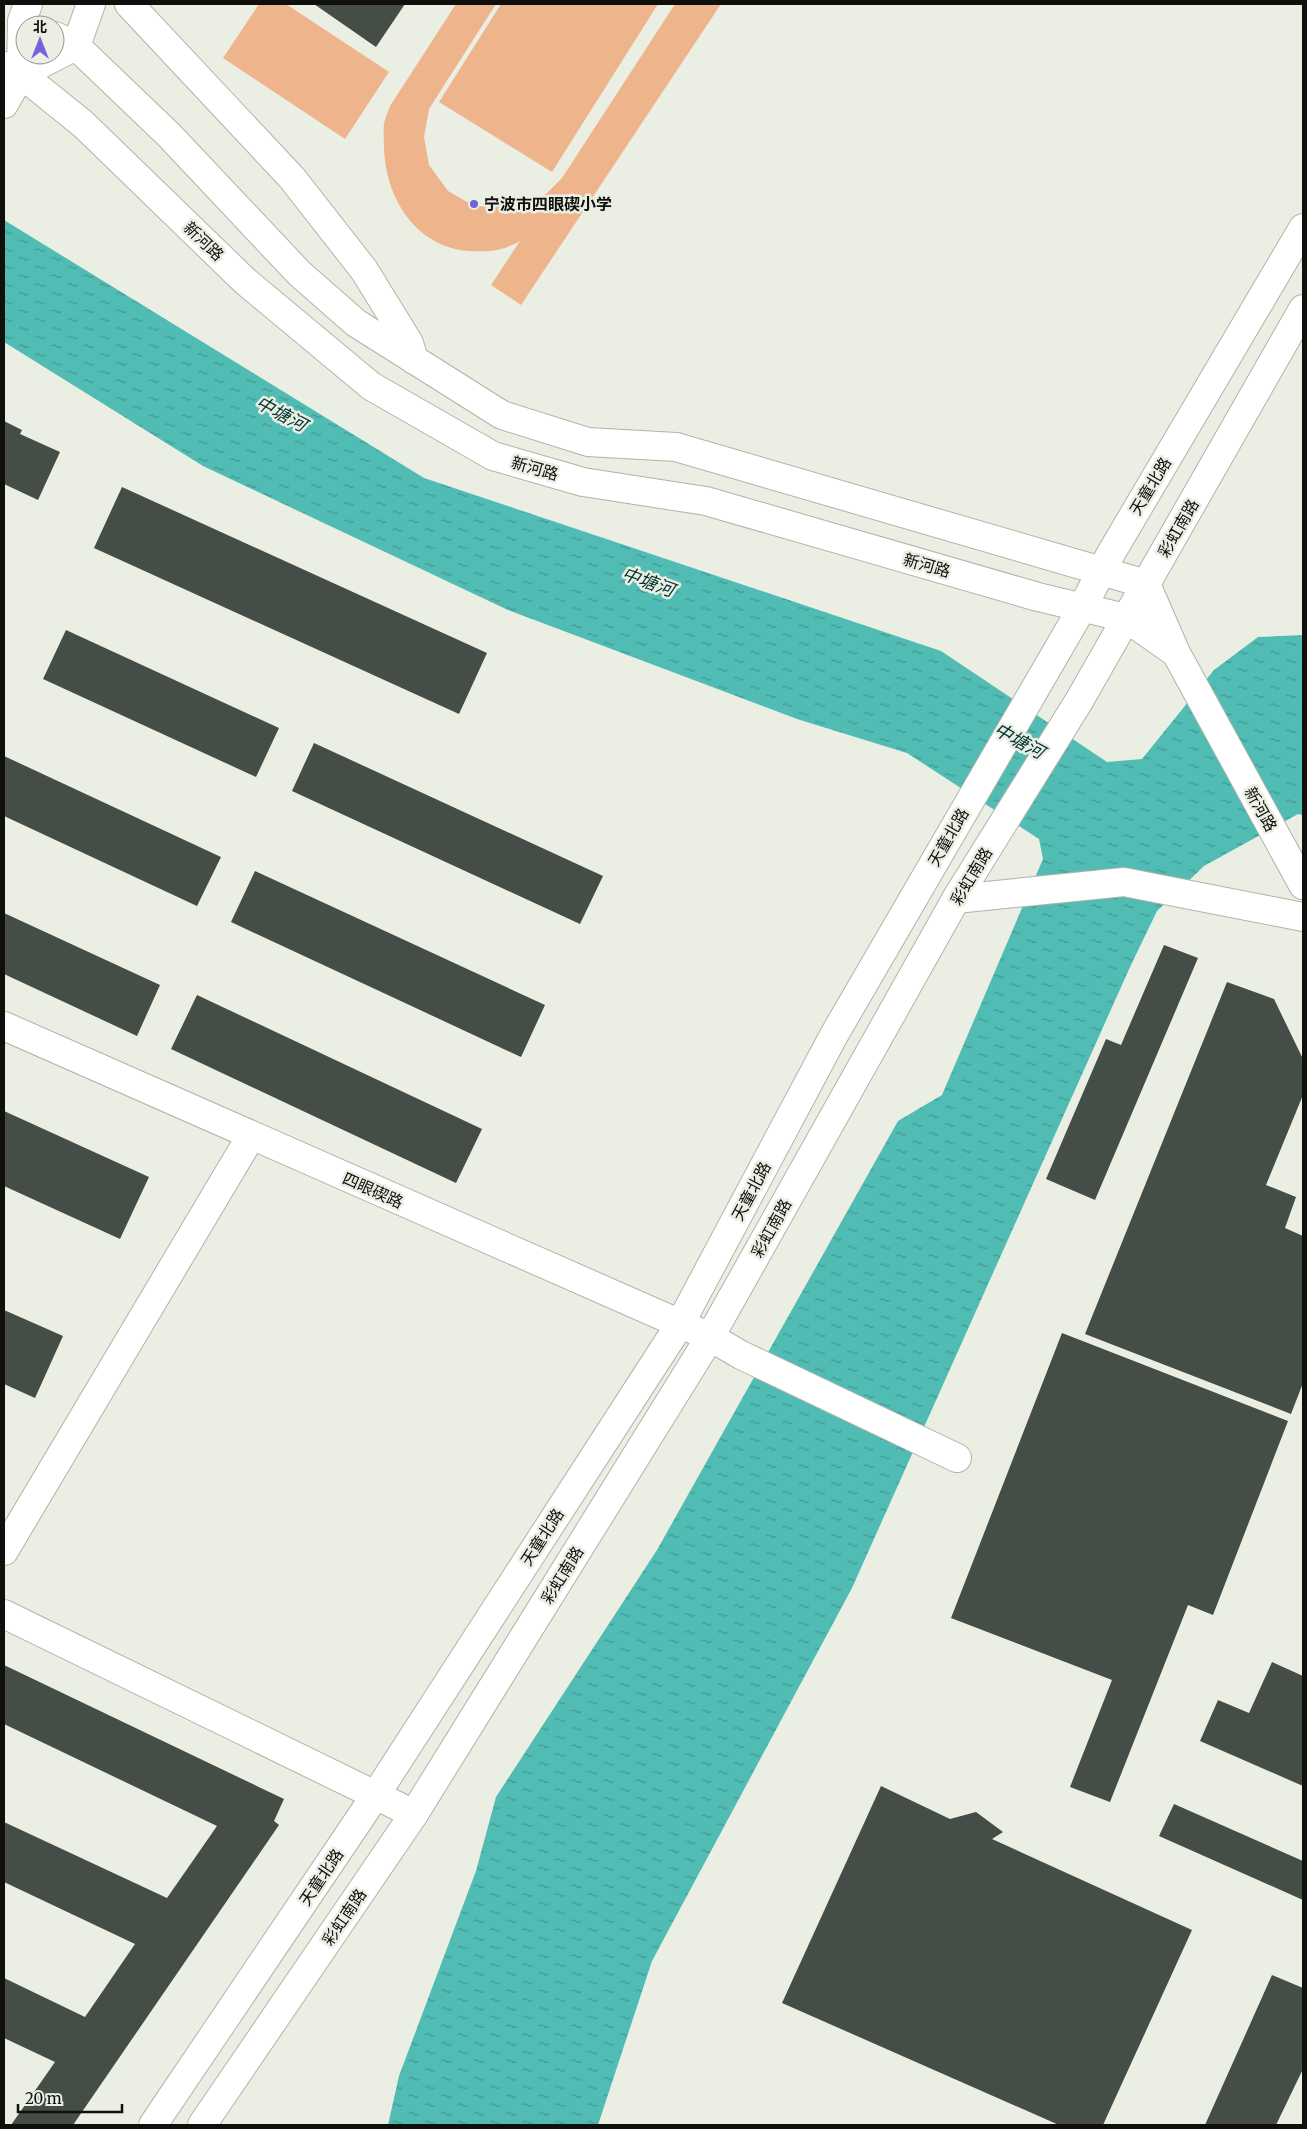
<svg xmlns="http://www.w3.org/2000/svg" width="1307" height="2129" viewBox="0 0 1307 2129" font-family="Merriweather,'Noto Sans SC',serif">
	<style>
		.garden { fill: #eeb58d }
		.water { fill: url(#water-ripples) }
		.building { fill: #444d46 }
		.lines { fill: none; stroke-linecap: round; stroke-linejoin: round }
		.minor-casing { stroke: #b0b4a9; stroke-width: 30 }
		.major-casing { stroke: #b0b4a9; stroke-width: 30 }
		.minor { stroke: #fff; stroke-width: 28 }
		.major { stroke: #fff; stroke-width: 28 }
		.poi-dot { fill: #7562dc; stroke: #eaeee3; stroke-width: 2 }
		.labels { text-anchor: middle; stroke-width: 5; stroke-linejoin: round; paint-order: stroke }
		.poi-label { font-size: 16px; font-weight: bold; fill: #0f100c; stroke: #eaeee3; text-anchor: start }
		.street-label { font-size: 16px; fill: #0f100c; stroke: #eaeee3 }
		.water-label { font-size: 18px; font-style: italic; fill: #003330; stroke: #eaeee3 }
	</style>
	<defs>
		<pattern id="water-ripples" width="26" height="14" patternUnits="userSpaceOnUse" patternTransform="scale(1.25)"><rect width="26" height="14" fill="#50bcb4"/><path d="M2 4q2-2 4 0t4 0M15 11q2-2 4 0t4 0" fill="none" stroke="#419791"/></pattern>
	</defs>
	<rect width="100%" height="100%" fill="#eaeee3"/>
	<path class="garden" d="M 259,4 L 286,4 L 389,72 L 345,139 L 223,58 Z
		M 456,4 L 496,4 L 429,109 L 424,137 L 429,165 L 448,191 L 474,206 L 518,207 L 546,194 L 562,178 L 675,4 L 721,4 L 521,305 L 491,285 L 520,241 C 502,251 490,252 469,251 C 415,247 385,197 384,147 C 384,140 383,131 384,124 C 385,118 388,112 390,106 Z
		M 501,4 L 658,4 L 552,172 L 439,102 Z"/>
	<path class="water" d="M 4,220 L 424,478 L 941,651 L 1107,762 L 1142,759 L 1214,670 L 1258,637 L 1303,635 L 1303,815 L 1298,814 L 1204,866 L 1157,911 L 1130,967 L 852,1588 L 652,1961 L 598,2125 L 388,2125 L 399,2076 L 476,1871 L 496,1797 L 657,1550 L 898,1121 L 942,1095 L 1043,859 L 1039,839 L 907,753 L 797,719 L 508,610 L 203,466 L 4,342 Z"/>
	<path class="building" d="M 314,4 L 405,4 L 376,47 Z
		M 4,421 L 22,430 L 20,434 L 60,452 L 38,500 L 4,484 Z
		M 122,487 L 487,653 L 459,714 L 94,548 Z
		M 66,630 L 279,728 L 256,777 L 43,679 Z
		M 314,743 L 603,876 L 580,924 L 292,791 Z
		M 4,756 L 221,857 L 197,906 L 4,816 Z
		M 255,871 L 545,1005 L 521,1057 L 231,922 Z
		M 4,913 L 160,985 L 137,1036 L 4,974 Z
		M 1164,945 L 1198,958 L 1095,1200 L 1046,1179 L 1106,1039 L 1121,1045 Z
		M 1227,982 L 1274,999 L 1303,1059 L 1303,1095 L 1266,1185 L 1296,1197 L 1285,1228 L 1303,1236 L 1303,1383 L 1291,1414 L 1085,1334 Z
		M 197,995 L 482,1129 L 456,1183 L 171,1049 Z
		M 4,1111 L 149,1177 L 120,1239 L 4,1186 Z
		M 4,1310 L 63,1336 L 35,1398 L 4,1384 Z
		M 1062,1333 L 1288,1421 L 1213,1615 L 1188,1605 L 1110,1802 L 1070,1787 L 1112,1680 L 951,1618 Z
		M 1272,1662 L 1303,1676 L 1303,1786 L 1200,1741 L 1218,1700 L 1249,1713 Z
		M 4,1665 L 284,1799 L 274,1821 L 279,1825 L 73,2125 L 11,2125 L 55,2062 L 4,2038 L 4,1978 L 85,2017 L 135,1944 L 4,1882 L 4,1822 L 167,1898 L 217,1826 L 4,1724 Z
		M 881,1786 L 950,1819 L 976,1812 L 1003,1832 L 992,1839 L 1192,1930 L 1103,2125 L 1059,2125 L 782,2003 Z
		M 1174,1804 L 1303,1861 L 1303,1900 L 1159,1836 Z
		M 1272,1975 L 1303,1988 L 1303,2069 L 1276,2125 L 1205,2125 Z"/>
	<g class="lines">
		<defs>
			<path id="minor" d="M 956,899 L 1124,882 L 1303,917
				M 4,1026 L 710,1337 L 741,1355 L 957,1458
				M 4,1551 L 251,1136
				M 4,1614 L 414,1814"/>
			<path id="major" d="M 129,4 L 292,178 L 364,270 L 409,343 L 414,360
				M 55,36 L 76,46 L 169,135 L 299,273 L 356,323 L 502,415 L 588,442 L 676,447 L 1146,584 L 1176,653 L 1303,885
				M 4,66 L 21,74 L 83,124 L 245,281 L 371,386 L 493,456 L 583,482 L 706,501 L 1038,597 L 1126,618 L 1176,653
				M 21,74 L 76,46 L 91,4
				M 4,104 L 21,74 L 22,21 L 28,4
				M 153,2125 L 375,1796 L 680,1324 L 834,1035 L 1082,608 L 1110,555 L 1303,228
				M 202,2125 L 414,1814 L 710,1337 L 956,899 L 1079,701 L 1303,309"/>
		</defs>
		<use href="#minor" class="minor-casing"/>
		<use href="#major" class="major-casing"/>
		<use href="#minor" class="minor"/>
		<use href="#major" class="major"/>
	</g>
	<circle class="poi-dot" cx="474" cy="204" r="5"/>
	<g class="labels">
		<g class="poi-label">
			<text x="484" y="210">宁波市四眼碶小学</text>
		</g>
		<g class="street-label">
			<text transform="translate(204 241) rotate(44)" y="6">新河路</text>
			<text transform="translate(535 468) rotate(16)" y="6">新河路</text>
			<text transform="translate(1150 486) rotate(-59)" y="6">天童北路</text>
			<text transform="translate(1178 528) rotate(-60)" y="6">彩虹南路</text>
			<text transform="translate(927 565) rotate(16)" y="6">新河路</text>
			<text transform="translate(1261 809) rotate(61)" y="6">新河路</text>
			<text transform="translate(948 837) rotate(-60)" y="6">天童北路</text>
			<text transform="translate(971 876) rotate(-59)" y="6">彩虹南路</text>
			<text transform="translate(373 1190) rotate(24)" y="6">四眼碶路</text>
			<text transform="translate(751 1191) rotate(-62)" y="6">天童北路</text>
			<text transform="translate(771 1228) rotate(-61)" y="6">彩虹南路</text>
			<text transform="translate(542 1537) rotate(-57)" y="6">天童北路</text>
			<text transform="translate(562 1575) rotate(-58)" y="6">彩虹南路</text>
			<text transform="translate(321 1877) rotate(-56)" y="6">天童北路</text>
			<text transform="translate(344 1917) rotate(-56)" y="6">彩虹南路</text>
		</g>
		<g class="water-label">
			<text transform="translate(281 414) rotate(28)" y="6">中塘河</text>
			<text transform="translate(648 582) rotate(20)" y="6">中塘河</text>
			<text transform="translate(1019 741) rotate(29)" y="6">中塘河</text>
		</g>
	</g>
	<rect width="1307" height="2129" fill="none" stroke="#0f100c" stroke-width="10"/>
	<g transform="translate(40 40)"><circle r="24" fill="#eaeee3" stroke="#92958d"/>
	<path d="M0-4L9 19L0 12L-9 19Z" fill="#7562dc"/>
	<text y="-8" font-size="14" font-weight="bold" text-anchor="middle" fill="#0f100c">北</text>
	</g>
	<path d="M18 2104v8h104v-8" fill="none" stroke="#0f100c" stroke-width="2.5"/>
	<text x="25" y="2104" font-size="15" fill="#0f100c" stroke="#eaeee3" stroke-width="4" paint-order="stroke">20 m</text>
</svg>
